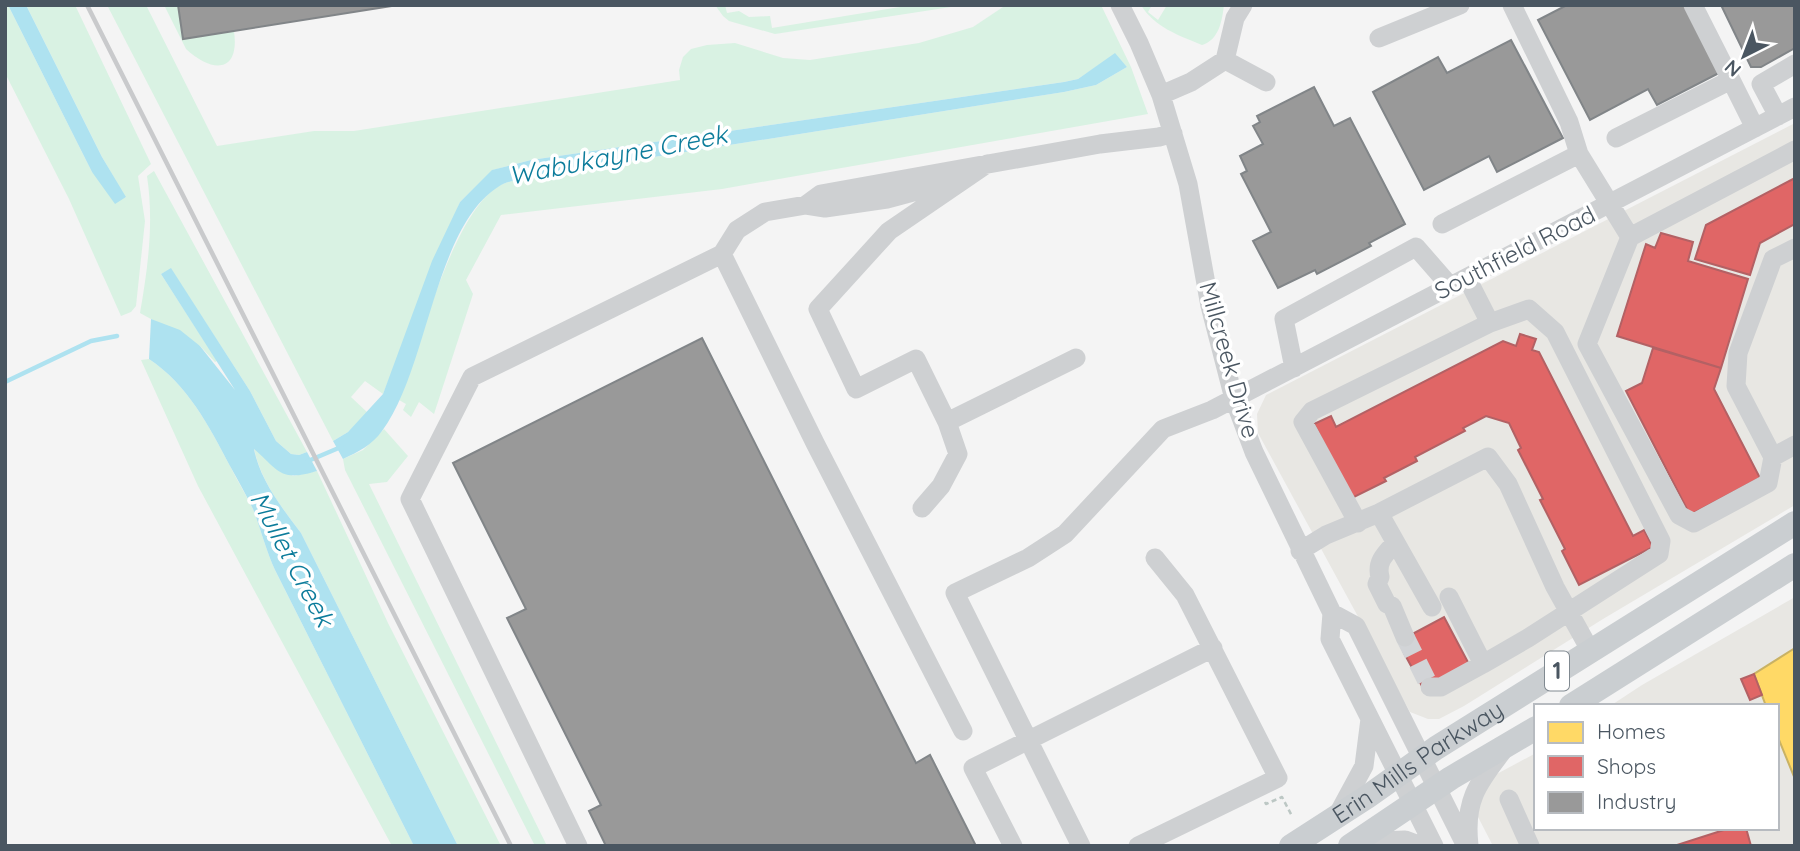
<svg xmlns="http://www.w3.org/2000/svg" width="1800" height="851" viewBox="0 0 1800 851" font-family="Quicksand,sans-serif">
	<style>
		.commercial { fill: #e8e7e3 }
		.green { fill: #d9f2e3 }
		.water { fill: #aee2f0 }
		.homes { fill: #ffd966; stroke: #c9b264; stroke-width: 2 }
		.shops { fill: #e06666; stroke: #b36164; stroke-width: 2 }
		.industry { fill: #999; stroke: #818588; stroke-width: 2 }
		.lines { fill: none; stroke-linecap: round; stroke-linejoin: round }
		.stream { stroke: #aee2f0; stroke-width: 4.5 }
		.minor-tunnel { stroke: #d2d4d7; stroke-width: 19; stroke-dasharray: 19 10; stroke-linecap: butt }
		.path { stroke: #bcc7c4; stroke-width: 2.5; stroke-dasharray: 5 3.5; stroke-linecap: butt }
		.minor { stroke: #ced0d2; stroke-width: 19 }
		.major { stroke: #caced1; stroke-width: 24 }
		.rail { stroke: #c9cacc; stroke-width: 4.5 }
		.labels { text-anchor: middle; stroke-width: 7; stroke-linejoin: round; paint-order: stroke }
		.shield { fill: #fff; stroke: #808990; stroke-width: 2 }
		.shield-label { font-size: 23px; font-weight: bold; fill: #4a5661 }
		.street-label { font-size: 24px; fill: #4a5661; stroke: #fff }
		.water-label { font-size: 26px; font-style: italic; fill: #0c7c9b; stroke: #fff }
	</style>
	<rect width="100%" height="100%" fill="#f4f4f4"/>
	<path class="commercial" d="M 1795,123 L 1795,505 L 1603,619 L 1464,706 L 1439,719 L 1428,719 L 1410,712 L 1258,433 L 1257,414 L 1266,395 Z
		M 1795,597 L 1795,846 L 1493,846 L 1477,815 L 1481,800 L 1493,776 L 1536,753 L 1536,828 L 1777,828 L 1777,706 L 1610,706 L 1642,685 Z"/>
	<path class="green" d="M 5,5 L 8,5 L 92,172 L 126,198 L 102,157 L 26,5 L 75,5 L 151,164 L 138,176 L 145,221 L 136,306 L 131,312 L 121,316 L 69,199 L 5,73 Z
		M 107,5 L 146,5 L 217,146 L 314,131 L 354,131 L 680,80 L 679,70 L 683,57 L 691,49 L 707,45 L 735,43 L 783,58 L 810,60 L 919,43 L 973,27 L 1006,5 L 1101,5 L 1131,67 L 1148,114 L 722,189 L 501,215 L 466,280 L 473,294 L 434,414 L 419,402 L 411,417 L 403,410 L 406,404 L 399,400 C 420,346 451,218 497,187 C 506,181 519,180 528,177 L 1064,92 L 1096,85 L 1127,67 L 1115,54 L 1078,79 L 1064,82 L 531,160 L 493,170 L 460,202 L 383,394 L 365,381 L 351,397 L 368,413 L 348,432 L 333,441 Z
		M 164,5 L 178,5 L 234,31 C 240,74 212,73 186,49 Z
		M 715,5 L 725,5 L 727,13 L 739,11 L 749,17 L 770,16 L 772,28 L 912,5 L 964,5 L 775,34 L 729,21 L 723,16 Z
		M 1141,5 L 1152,5 L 1148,12 L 1158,20 L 1167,5 L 1224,5 C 1222,21 1219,40 1202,45 C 1180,36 1154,27 1141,5 Z
		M 154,171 L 307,452 L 299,455 L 291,454 L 276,441 L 250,391 L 171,269 L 161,274 L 217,361 L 215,362 L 200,346 L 140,313 C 148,267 154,223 147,176 Z
		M 149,359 C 188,385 209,426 230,466 C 237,480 246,495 253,509 C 261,530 266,550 275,570 L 414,846 L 392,846 L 198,486 L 141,360 Z
		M 384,429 L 408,456 L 387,482 L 369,484 L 547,846 L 535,846 L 345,470 L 343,459 L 363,450 Z
		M 254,448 L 293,476 L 317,471 L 388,623 L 501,846 L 458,846 L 301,533 C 282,508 260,480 254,448 Z"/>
	<path class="water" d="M 8,5 L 26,5 L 102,157 L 126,197 L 115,204 L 92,172 Z
		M 1115,53 L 1127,67 L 1096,85 L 1064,92 L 528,177 C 519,180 506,181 498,187 C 434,228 428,370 382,431 C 372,445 358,452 343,459 L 333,441 L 348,432 L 383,394 L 432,261 L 460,202 L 492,170 L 531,160 L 1064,82 L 1078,79 Z
		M 171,268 L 250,391 L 276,441 L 291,454 L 299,455 L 307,452 L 317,471 C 279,483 278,469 254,449 C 260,480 282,508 301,533 L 458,846 L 414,846 L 275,570 C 266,550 261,530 253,509 C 246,495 238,480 230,466 C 209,426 188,385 149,359 L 151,319 L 180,330 L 200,346 L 235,390 L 161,274 Z"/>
	<path class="homes" d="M 1795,648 L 1795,779 L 1777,735 L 1777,706 L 1766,706 L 1754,674 Z"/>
	<path class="shops" d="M 1795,178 L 1795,224 L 1760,243 L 1750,275 L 1695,259 L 1706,225 Z
		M 1661,233 L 1693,242 L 1688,261 L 1748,279 L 1721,368 L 1617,336 L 1646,244 L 1655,248 Z
		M 1520,334 L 1536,339 L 1532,350 L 1539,352 L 1633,536 L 1644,530 L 1653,547 L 1579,585 L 1562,551 L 1565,549 L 1540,500 L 1543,499 L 1518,450 L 1521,448 L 1509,423 L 1486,416 L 1463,428 L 1465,431 L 1415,457 L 1417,461 L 1384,478 L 1386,481 L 1352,498 L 1314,424 L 1331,416 L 1336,427 L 1503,341 L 1516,346 Z
		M 1653,348 L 1721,368 L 1714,389 L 1760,478 L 1690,515 L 1626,391 L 1642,383 Z
		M 1444,617 L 1470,666 L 1424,690 L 1404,653 L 1409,651 L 1403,639 Z
		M 1754,674 L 1762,695 L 1750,700 L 1741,679 Z
		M 1730,828 L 1746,828 L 1751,846 L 1674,846 Z"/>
	<path class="industry" d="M 178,5 L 398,5 L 183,39 Z
		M 1567,5 L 1684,5 L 1719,73 L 1657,105 L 1648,89 L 1590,120 L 1538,20 Z
		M 1721,5 L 1795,5 L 1795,48 L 1761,67 L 1751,67 Z
		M 1511,40 L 1563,138 L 1497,172 L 1489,156 L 1424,190 L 1373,92 L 1438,57 L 1447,73 Z
		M 1314,87 L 1334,126 L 1350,118 L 1405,224 L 1369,243 L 1371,246 L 1317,274 L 1315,270 L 1278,288 L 1253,241 L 1271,232 L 1241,174 L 1247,171 L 1240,156 L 1263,144 L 1253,126 L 1260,122 L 1257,116 Z
		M 702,338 L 916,763 L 930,755 L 976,846 L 606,846 L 589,811 L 601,805 L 507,618 L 526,609 L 453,463 Z"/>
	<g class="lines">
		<path class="stream" d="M 5,382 L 91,341 L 117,336
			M 308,461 L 341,447"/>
		<path class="minor-tunnel" d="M 1405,637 L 1430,687"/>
		<path class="path" d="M 1265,802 L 1266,804 L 1282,797 L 1292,816"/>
		<path class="minor" d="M 1120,5 L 1139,43 L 1161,95 L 1188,184 L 1210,306 L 1234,399 L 1254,452 L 1332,613 L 1330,639 L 1434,846
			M 1512,5 L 1569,122 L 1579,154
			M 1693,5 L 1731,80
			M 1379,38 L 1460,5
			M 1225,60 L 1266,82
			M 1161,95 L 1191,82 L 1225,60 L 1235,18 L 1243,5
			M 1778,116 L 1761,84 L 1795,64
			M 1616,138 L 1731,80 L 1755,128
			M 1795,150 L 1630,237 L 1587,344 L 1679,515 L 1694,523 L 1768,483 L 1773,457 L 1736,386 L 1738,353 L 1773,259 L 1795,248
			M 806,205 L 821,194 L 1100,144 L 1159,137 L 1173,133
			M 1442,224 L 1579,154 L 1630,237
			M 722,254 L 737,230 L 765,212 L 806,205 L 825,208 L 887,199 L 939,185 L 951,180
			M 1467,278 L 1490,323
			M 1294,368 L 1284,319 L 1416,247 L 1450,286
			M 947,422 L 1076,358
			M 1773,457 L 1795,445
			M 922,508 L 941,486 L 958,454 L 947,422 L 916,359 L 856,389 L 818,309 L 889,231 L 987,164
			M 1379,513 L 1432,607
			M 1358,523 L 1303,422 L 1312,411 L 1490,323 L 1529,309 L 1555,332 L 1661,541 L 1659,554 L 1528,638 L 1483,664 L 1449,597
			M 1395,543 C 1385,554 1376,562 1380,577 L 1377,584 L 1387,604 L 1392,606 L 1405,637
			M 1300,551 L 1326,535 L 1379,513 L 1488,457 L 1508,484 L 1555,587 L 1590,650
			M 1332,613 L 1356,626 L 1466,846
			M 1430,687 L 1441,687 L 1483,664
			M 1509,799 L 1530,846
			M 1337,816 L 1364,766 L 1370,719
			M 1357,842 L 1405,840 L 1421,846
			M 1469,845 C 1464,802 1477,784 1502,752
			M 578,846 L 410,499 L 472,377 L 722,254 L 815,443 L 963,731
			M 1013,846 L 973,768 L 1213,648
			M 1081,846 L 955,593 L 1028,558 L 1065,534 L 1163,429 L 1212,410 L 1795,107
			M 1138,846 L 1278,778 L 1185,595 L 1155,558"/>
		<g class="major">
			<path d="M 1571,706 L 1795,565"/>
			<path id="s1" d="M 1291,846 L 1367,797 L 1436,748 L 1795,523"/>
			<path d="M 1350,846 L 1451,778 L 1536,728"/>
		</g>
		<path class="rail" d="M 87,5 L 511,846"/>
	</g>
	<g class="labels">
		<rect class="shield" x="1545" y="651.5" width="24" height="39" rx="5"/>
		<g class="shield-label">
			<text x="1557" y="679">1</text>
		</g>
		<g class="street-label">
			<text transform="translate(1515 253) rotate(-27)" y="8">Southfield Road</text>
			<text transform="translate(1229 360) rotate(74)" y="8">Millcreek Drive</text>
			<text dy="8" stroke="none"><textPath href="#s1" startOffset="152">Erin Mills Parkway</textPath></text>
		</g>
		<g class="water-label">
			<text transform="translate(618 155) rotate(-11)" y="9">Wabukayne Creek</text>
			<text transform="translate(292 559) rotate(62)" y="9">Mullet Creek</text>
		</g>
	</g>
	<rect width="1800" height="851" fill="none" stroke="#4a5661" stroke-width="14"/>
	<rect x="1534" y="704" width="245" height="126" fill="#ffffff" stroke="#b7bbc0" stroke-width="2"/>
	<rect x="1548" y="722" width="35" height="21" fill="#ffd966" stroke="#b7bbc0" stroke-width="2"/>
	<text x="1597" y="739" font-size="21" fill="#4a5661">Homes</text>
	<rect x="1548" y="756" width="35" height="21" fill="#e06666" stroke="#b7bbc0" stroke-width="2"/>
	<text x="1597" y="774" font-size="21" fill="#4a5661">Shops</text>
	<rect x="1548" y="792" width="35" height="21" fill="#999999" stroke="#b7bbc0" stroke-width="2"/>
	<text x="1597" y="809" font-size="21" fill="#4a5661">Industry</text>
	<g transform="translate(1744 56) rotate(222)" stroke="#ffffff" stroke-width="5" paint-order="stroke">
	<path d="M0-5L12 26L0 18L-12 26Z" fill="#4a5661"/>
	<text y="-10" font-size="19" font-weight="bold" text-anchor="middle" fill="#4a5661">N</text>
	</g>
</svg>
